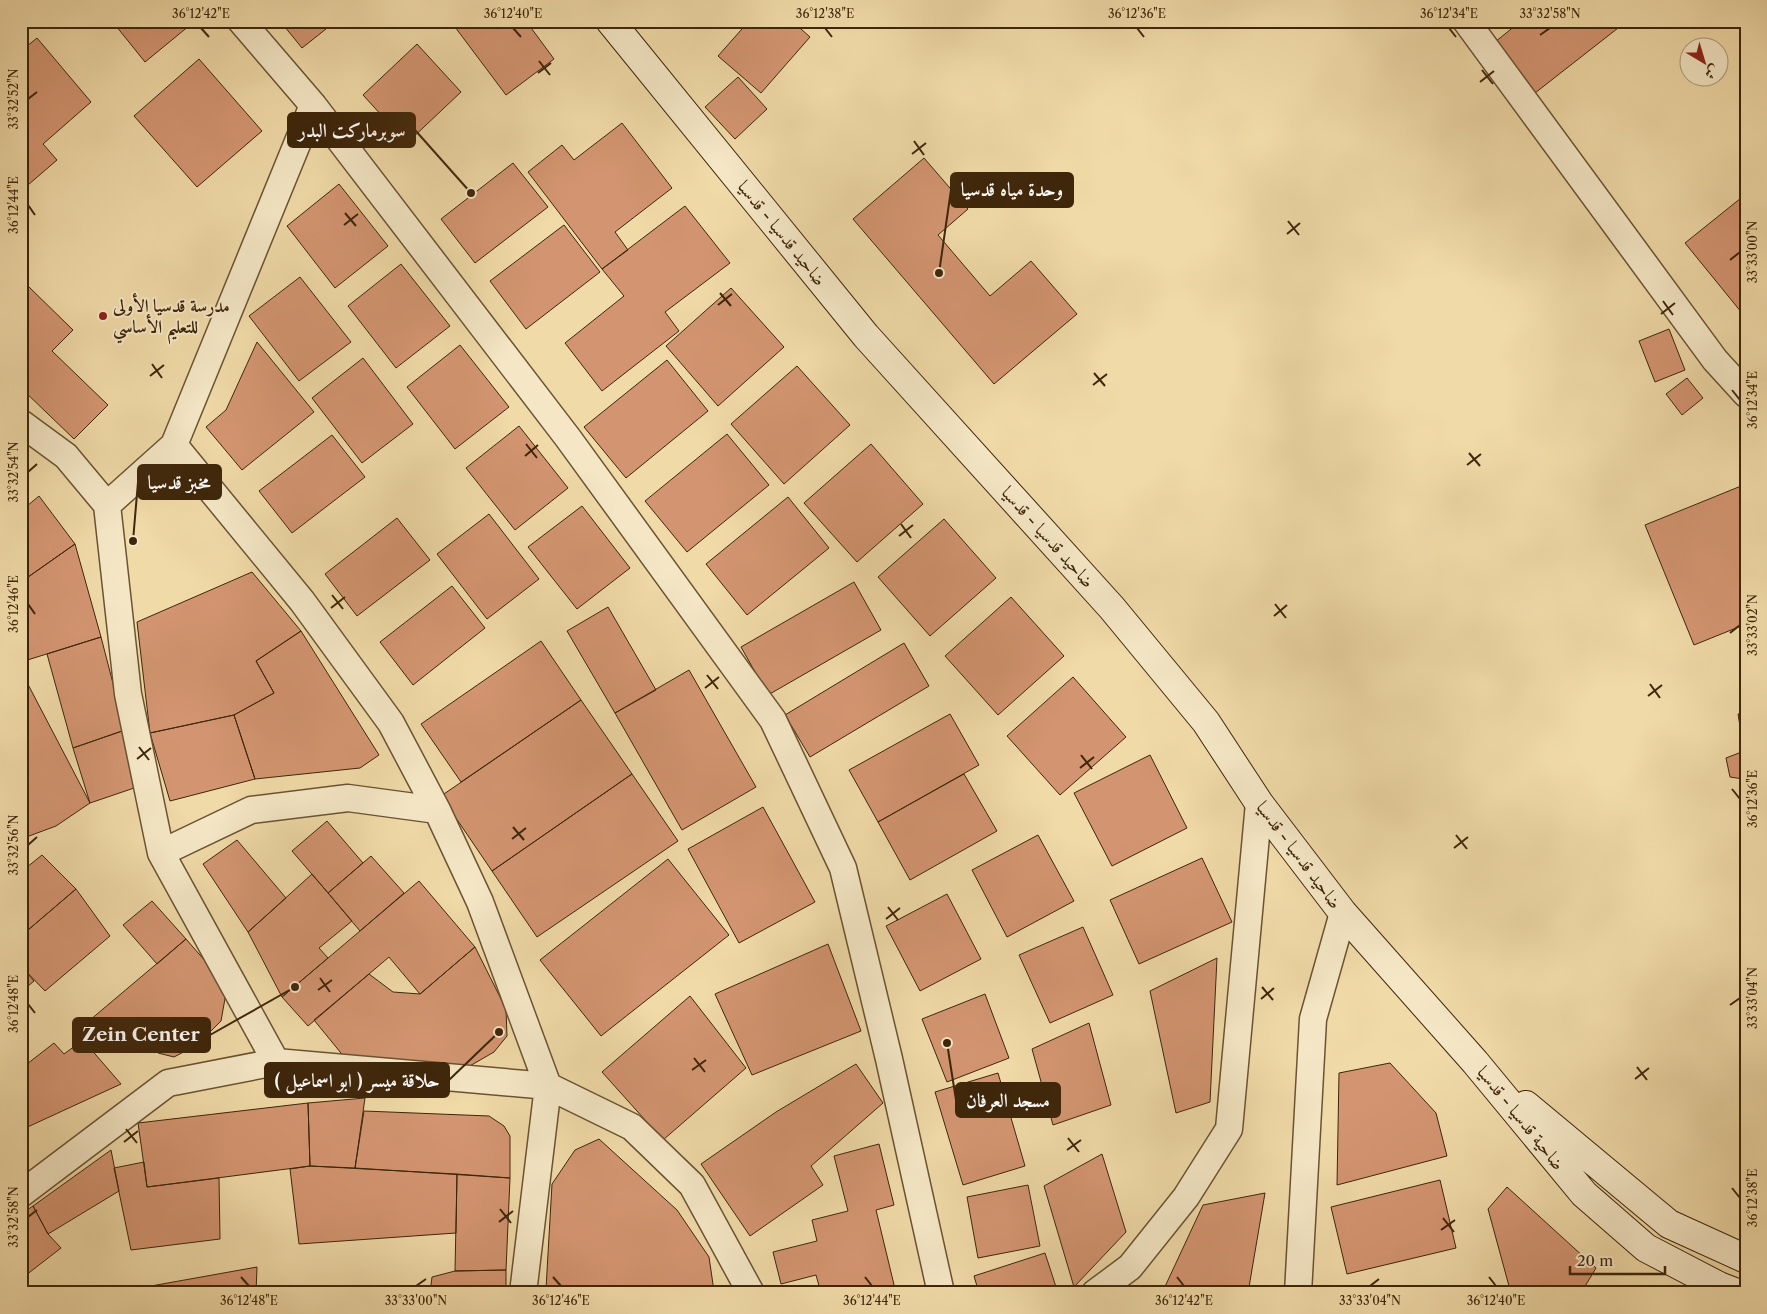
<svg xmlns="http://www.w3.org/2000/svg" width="1767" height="1314" viewBox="0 0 1767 1314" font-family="'Libre Caslon Text',Amiri,serif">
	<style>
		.building { fill: #d39571; stroke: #3e260a }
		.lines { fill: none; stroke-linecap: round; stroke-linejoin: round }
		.street-casing { stroke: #6a5332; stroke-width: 29 }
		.secondary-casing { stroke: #3e260a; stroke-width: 30 }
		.street { stroke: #f5e7c6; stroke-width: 26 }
		.secondary { stroke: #f5e7c6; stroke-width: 28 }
		.ticks { fill: none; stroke: #3e260a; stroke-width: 2 }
		.poi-dot { fill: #8f2418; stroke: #f5e7c6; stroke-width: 2 }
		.labels { text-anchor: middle; stroke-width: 4; stroke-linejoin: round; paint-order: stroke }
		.street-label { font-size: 18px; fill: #3e260a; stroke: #f5e7c6 }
		.poi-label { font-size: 18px; font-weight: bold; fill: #3e260a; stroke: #f5e7c6; text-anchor: start }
		.leader { fill: none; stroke: #3e260a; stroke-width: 2 }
		.callout-dot { fill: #3e260a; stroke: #f5e7c6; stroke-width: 2 }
		.callout { fill: #3e260a; stroke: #3e260a; stroke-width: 2 }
		.callout-label { font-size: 19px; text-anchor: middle; font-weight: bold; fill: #fff }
		.neatline { fill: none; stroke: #3e260a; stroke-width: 2 }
		.ticks-label { font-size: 12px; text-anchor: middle; fill: #3e260a }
	</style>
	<rect width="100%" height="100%" fill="#f0daa8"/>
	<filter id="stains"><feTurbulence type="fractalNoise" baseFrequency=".004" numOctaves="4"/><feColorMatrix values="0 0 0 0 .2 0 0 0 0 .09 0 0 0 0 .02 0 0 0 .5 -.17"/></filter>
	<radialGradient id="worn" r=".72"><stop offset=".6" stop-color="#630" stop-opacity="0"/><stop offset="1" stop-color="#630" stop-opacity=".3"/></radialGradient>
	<path class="building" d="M 112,21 L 195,21 L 145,62 Z
		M 280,21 L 327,21 L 326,29 L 302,48 Z
		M 455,21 L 526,21 L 554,59 L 506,95 L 452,23 Z
		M 749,21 L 792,21 L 810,37 L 761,93 L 718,56 Z
		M 1521,21 L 1627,21 L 1535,93 L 1495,42 Z
		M 37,38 L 91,102 L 43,144 L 57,160 L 21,191 L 21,51 Z
		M 417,44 L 461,92 L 407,143 L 363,95 Z
		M 199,59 L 262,131 L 197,187 L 134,116 Z
		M 738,77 L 767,109 L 735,139 L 705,107 Z
		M 622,123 L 672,188 L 615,232 L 628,250 L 602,269 L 528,172 L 562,145 L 574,160 Z
		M 924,158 L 968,209 L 938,235 L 990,296 L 1031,261 L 1077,314 L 994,384 L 853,219 Z
		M 513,163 L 548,207 L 475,263 L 441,219 Z
		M 339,184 L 388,246 L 335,288 L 287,226 Z
		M 1746,194 L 1746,318 L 1685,243 Z
		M 685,206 L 730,263 L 665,312 L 679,331 L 602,391 L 565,343 L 624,296 L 602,269 Z
		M 564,225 L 600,272 L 526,329 L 490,281 Z
		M 401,264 L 450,326 L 396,368 L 348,306 Z
		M 300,277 L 351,342 L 299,381 L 249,316 Z
		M 27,285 L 73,330 L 52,351 L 108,405 L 74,439 L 21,388 L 21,290 Z
		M 731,288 L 784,347 L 718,406 L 666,346 Z
		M 1669,329 L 1685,370 L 1655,382 L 1639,341 Z
		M 257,342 L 314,412 L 242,470 L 206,427 L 226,410 Z
		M 460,345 L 509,407 L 455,449 L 407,387 Z
		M 363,358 L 413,424 L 362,463 L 312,398 Z
		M 667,360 L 708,411 L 626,478 L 584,427 Z
		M 797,366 L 850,425 L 784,484 L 731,424 Z
		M 1687,378 L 1703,398 L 1682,415 L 1666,394 Z
		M 519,426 L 568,488 L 515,530 L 466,468 Z
		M 727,434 L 769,485 L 687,552 L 645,501 Z
		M 332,435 L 365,477 L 292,533 L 259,491 Z
		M 871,444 L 923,504 L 857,562 L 804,503 Z
		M 1746,484 L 1746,624 L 1694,645 L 1645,525 Z
		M 39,496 L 75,544 L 21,582 L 21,511 Z
		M 788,497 L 829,548 L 747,615 L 706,564 Z
		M 582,506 L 630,568 L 577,609 L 528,547 Z
		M 489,514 L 539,579 L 487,619 L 437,554 Z
		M 397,518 L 430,560 L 357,616 L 325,574 Z
		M 944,519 L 996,578 L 930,636 L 878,577 Z
		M 75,544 L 101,637 L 21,662 L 21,582 Z
		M 252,572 L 301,631 L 256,661 L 274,693 L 234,715 L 150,733 L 137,622 Z
		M 854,582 L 881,630 L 768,695 L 741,647 Z
		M 452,586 L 485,628 L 413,685 L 380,642 Z
		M 1011,597 L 1064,656 L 998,715 L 945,656 Z
		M 608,607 L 656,690 L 615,713 L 567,631 Z
		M 301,631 L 379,755 L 360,768 L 255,779 L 234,715 L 274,693 L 256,661 Z
		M 101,637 L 125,730 L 73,748 L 47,654 Z
		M 541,641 L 581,700 L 461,782 L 421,724 Z
		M 904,643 L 929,686 L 810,757 L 785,715 Z
		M 689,670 L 756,787 L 682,830 L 615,713 Z
		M 21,671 L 90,803 L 56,826 L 21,839 Z
		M 1073,677 L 1126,737 L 1060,795 L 1007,736 Z
		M 581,700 L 632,774 L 492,871 L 441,796 Z
		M 1746,712 L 1746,790 L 1743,779 L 1730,777 L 1726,758 L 1744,751 L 1738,714 Z
		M 950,714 L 979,765 L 878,822 L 849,770 Z
		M 234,715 L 255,779 L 170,801 L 150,733 Z
		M 125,730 L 140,786 L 90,803 L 73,748 Z
		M 1150,755 L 1187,828 L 1112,866 L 1074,793 Z
		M 632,774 L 678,841 L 537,937 L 492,871 Z
		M 964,774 L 997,831 L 910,880 L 878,822 Z
		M 763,807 L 815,902 L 739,943 L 688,849 Z
		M 327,821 L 363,863 L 328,893 L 292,851 Z
		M 1038,835 L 1074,901 L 1007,937 L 972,870 Z
		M 237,840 L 286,898 L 248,932 L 203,864 Z
		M 42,855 L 76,889 L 21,936 L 21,872 Z
		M 371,856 L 404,893 L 360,931 L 328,893 Z
		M 1202,858 L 1232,922 L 1139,964 L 1110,900 Z
		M 668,859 L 729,935 L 601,1036 L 540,960 Z
		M 312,874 L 352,921 L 319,948 L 328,958 L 282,997 L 248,932 Z
		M 419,881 L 475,947 L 420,994 L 389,957 L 308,1026 L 282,997 Z
		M 76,889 L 110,936 L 45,991 L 21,966 L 21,936 Z
		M 947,894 L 981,959 L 920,991 L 886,926 Z
		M 152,901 L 186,939 L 157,964 L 123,925 Z
		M 1083,927 L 1113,995 L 1050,1023 L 1019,955 Z
		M 186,939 L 220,978 L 226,993 L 221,1021 L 197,1045 L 174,1057 L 158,1053 L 134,1026 L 109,1040 L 90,1020 Z
		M 828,944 L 861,1031 L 752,1075 L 715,994 Z
		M 475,947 L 506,1009 L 507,1036 L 494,1052 L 468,1067 L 345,1058 L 314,1020 L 369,974 L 393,992 L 420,994 Z
		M 1217,958 L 1210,1102 L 1176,1113 L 1150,991 Z
		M 21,966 L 34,981 L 21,992 Z
		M 985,994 L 1009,1058 L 947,1082 L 922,1019 Z
		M 690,996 L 746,1068 L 663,1140 L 602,1072 Z
		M 1089,1023 L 1111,1105 L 1053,1125 L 1032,1049 Z
		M 83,1040 L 121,1084 L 21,1130 L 21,1057 L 27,1064 L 54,1043 L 64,1054 Z
		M 1390,1063 L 1436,1113 L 1447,1156 L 1337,1185 L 1339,1073 Z
		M 856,1064 L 883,1103 L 811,1166 L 823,1185 L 750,1236 L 701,1164 L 776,1112 Z
		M 998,1073 L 1025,1166 L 963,1185 L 935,1092 Z
		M 365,1098 L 355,1168 L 310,1166 L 308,1103 Z
		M 308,1103 L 310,1166 L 147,1187 L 138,1123 Z
		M 364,1111 L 489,1116 L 504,1126 L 510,1136 L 510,1178 L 355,1168 Z
		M 599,1139 L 677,1210 L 709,1257 L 714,1291 L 705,1293 L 631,1293 L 582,1287 L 546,1289 L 552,1184 L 575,1150 Z
		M 879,1144 L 894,1205 L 876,1210 L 896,1293 L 821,1293 L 816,1275 L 781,1284 L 773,1252 L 817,1241 L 812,1220 L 848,1211 L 834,1156 Z
		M 111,1150 L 119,1191 L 48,1234 L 33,1206 Z
		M 1102,1154 L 1126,1232 L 1074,1287 L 1044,1186 Z
		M 144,1162 L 147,1187 L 219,1178 L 220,1239 L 131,1250 L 114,1168 Z
		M 310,1166 L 457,1174 L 456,1233 L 299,1244 L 290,1169 Z
		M 457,1174 L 510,1178 L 506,1270 L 455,1271 Z
		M 1440,1180 L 1456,1248 L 1347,1274 L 1331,1207 Z
		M 1028,1185 L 1040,1246 L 978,1258 L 967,1197 Z
		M 1507,1187 L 1596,1268 L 1581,1293 L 1509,1286 L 1488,1209 Z
		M 1265,1193 L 1248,1293 L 1162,1293 L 1203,1205 Z
		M 33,1206 L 48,1234 L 61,1248 L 21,1279 L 21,1214 Z
		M 1045,1253 L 1058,1293 L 979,1293 L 974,1276 Z
		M 257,1267 L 256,1293 L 151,1293 L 151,1286 Z
		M 506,1270 L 506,1293 L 430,1293 L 432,1277 L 455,1271 Z
		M 735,1286 L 737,1293 L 705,1293 L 714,1291 Z
		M 582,1287 L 631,1293 L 581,1293 Z"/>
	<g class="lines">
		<defs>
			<path id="street" d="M 241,21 L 313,105 L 568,438 L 773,720 L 843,868 L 889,1059 L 941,1293
				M 1466,21 L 1715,360 L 1746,394
				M 21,423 L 66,456 L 107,505 L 128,694 L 161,853 L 276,1062
				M 174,445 L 302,601 L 391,723 L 437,810 L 480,902 L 548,1086 L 523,1293
				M 107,505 L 174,445 L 313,105
				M 161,853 L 251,810 L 348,798 L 437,810
				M 21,1194 L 168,1083 L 276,1062 L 548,1086 L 632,1127 L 692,1185 L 751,1293
				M 1095,1293 L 1130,1267 L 1186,1197 L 1229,1129 L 1259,803
				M 1298,1293 L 1313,1019 L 1343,913"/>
			<path id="secondary" d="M 610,21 L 866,336 L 1112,608 L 1206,722 L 1259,803 L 1343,913 L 1475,1062 L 1584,1194 L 1646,1248 L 1719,1286 L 1737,1293
				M 1526,1105 L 1669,1224 L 1746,1259"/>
		</defs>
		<use href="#street" class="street-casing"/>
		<use href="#secondary" class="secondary-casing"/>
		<use href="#street" class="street"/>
		<use href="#secondary" class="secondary"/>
	</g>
	<path class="ticks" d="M 201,28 L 209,37M 513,28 L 521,37M 825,28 L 832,37M 1137,28 L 1144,37M 1449,28 L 1456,37M 1540,35 L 1550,28M 539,61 L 550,75M 1482,70 L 1493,84M 538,73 L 551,63M 1480,82 L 1494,71M 28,99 L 37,92M 914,141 L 924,155M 912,154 L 926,143M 28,205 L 35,215M 345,213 L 356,226M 1288,221 L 1299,235M 344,225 L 358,214M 1287,234 L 1300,223M 1730,260 L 1740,252M 720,293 L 731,306M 1663,301 L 1673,315M 718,305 L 732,294M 1661,314 L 1675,303M 152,364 L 162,378M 1094,373 L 1105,386M 150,376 L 164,365M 1093,385 L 1107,374M 1732,390 L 1740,400M 526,444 L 537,458M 1469,453 L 1480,466M 525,456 L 538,445M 1467,465 L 1481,454M 28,472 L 37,464M 901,524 L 911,538M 899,536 L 913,525M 332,595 L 343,609M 28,604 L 35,614M 1275,604 L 1286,618M 331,608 L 345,597M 1274,616 L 1287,605M 1730,633 L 1740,625M 707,675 L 718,689M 1650,684 L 1660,698M 705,688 L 719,677M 1648,696 L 1662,685M 139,747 L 149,760M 1081,755 L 1092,769M 137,759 L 151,748M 1080,768 L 1094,757M 1732,789 L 1740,799M 513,827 L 524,840M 1456,835 L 1467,849M 512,839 L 526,828M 28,845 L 37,837M 1454,848 L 1468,837M 888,907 L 898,920M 886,919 L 900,908M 320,978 L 330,992M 1262,987 L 1273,1000M 318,990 L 332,980M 1261,999 L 1274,988M 28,1004 L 35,1013M 1730,1005 L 1740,998M 694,1058 L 705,1072M 1637,1067 L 1647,1080M 692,1070 L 706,1060M 1635,1079 L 1649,1068M 126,1129 L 137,1143M 1068,1138 L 1079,1152M 124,1142 L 138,1131M 1067,1150 L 1081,1140M 1732,1188 L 1740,1198M 500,1209 L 511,1223M 28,1217 L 37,1210M 1443,1218 L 1454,1232M 499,1222 L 513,1211M 1441,1230 L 1455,1220M 241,1277 L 249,1286M 553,1277 L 561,1286M 865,1277 L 872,1286M 1177,1277 L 1184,1286M 1489,1277 L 1496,1286M 416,1286 L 426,1279M 1370,1286 L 1379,1279"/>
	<circle class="poi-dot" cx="103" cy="316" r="5"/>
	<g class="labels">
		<g class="street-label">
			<text transform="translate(782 233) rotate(51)" y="6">ضاحيد قدسيا - قدسيا</text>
			<text transform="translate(1048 537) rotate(48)" y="6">ضاحيد قدسيا - قدسيا</text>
			<text transform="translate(1299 855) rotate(53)" y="6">ضاحيد قدسيا - قدسيا</text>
			<text transform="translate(1521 1118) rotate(51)" y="6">ضاحية قدسيا - قدسيا</text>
		</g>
		<g class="poi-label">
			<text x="113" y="312">مدرسة قدسيا الأولى<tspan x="113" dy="21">للتعليم الأساسي</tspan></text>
		</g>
	</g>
	<path class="leader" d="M471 193L415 130M939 273L951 190M133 541L138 482M295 987L210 1035M499 1032L449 1080M947 1043L956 1100"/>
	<g class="callout-dot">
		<circle cx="471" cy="193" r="5"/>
		<circle cx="939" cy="273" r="5"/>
		<circle cx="133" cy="541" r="5"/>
		<circle cx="295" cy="987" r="5"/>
		<circle cx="499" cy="1032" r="5"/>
		<circle cx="947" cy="1043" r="5"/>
	</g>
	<g class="callout">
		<rect x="288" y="113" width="127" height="34" rx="5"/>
		<rect x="951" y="173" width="122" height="34" rx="5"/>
		<rect x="138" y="465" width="83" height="34" rx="5"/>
		<rect x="73" y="1018" width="137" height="34" rx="5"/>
		<rect x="265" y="1063" width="184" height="34" rx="5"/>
		<rect x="956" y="1083" width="104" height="34" rx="5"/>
	</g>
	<g class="callout-label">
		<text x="352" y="137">سوبرماركت البدر</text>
		<text x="1012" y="196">وحدة مياه قدسيا</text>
		<text x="179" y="489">مخبز قدسيا</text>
		<text x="141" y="1041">Zein Center</text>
		<text x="357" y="1087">حلاقة ميسر ( ابو اسماعيل )</text>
		<text x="1008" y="1107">مسجد العرفان</text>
	</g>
	<rect width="1767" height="1314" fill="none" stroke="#f0daa8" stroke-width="55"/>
	<g transform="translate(1704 62) rotate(142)"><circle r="24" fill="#f5e7c6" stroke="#ac9a7b"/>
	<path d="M0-4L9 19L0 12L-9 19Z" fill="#8f2418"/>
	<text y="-8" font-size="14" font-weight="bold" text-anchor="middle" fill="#3e260a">ش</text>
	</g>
	<path d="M1570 1266v8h95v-8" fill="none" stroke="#3e260a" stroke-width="2.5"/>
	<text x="1577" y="1266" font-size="15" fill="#3e260a" stroke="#f5e7c6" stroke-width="4" paint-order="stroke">20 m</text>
	<rect x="28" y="28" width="1712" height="1258" class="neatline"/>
	<g class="ticks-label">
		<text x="201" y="18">36°12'42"E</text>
		<text x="513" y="18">36°12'40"E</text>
		<text x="825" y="18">36°12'38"E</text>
		<text x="1137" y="18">36°12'36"E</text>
		<text x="1449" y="18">36°12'34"E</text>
		<text x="1550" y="18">33°32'58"N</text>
		<text transform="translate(14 99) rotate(-90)" y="4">33°32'52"N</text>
		<text transform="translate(14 205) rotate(-90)" y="4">36°12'44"E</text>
		<text transform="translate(1753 252) rotate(-90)" y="4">33°33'00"N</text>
		<text transform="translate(1753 400) rotate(-90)" y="4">36°12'34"E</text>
		<text transform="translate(14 472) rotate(-90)" y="4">33°32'54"N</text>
		<text transform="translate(14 604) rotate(-90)" y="4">36°12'46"E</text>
		<text transform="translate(1753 625) rotate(-90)" y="4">33°33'02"N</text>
		<text transform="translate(1753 799) rotate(-90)" y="4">36°12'36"E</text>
		<text transform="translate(14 845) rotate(-90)" y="4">33°32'56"N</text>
		<text transform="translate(1753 998) rotate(-90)" y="4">33°33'04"N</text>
		<text transform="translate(14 1004) rotate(-90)" y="4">36°12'48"E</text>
		<text transform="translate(1753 1198) rotate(-90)" y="4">36°12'38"E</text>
		<text transform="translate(14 1217) rotate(-90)" y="4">33°32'58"N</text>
		<text x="249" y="1305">36°12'48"E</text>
		<text x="416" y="1305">33°33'00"N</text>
		<text x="561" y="1305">36°12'46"E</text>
		<text x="872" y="1305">36°12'44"E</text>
		<text x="1184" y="1305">36°12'42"E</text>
		<text x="1370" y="1305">33°33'04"N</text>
		<text x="1496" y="1305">36°12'40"E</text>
	</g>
	<rect width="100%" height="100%" filter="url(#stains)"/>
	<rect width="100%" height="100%" fill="url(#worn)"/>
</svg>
